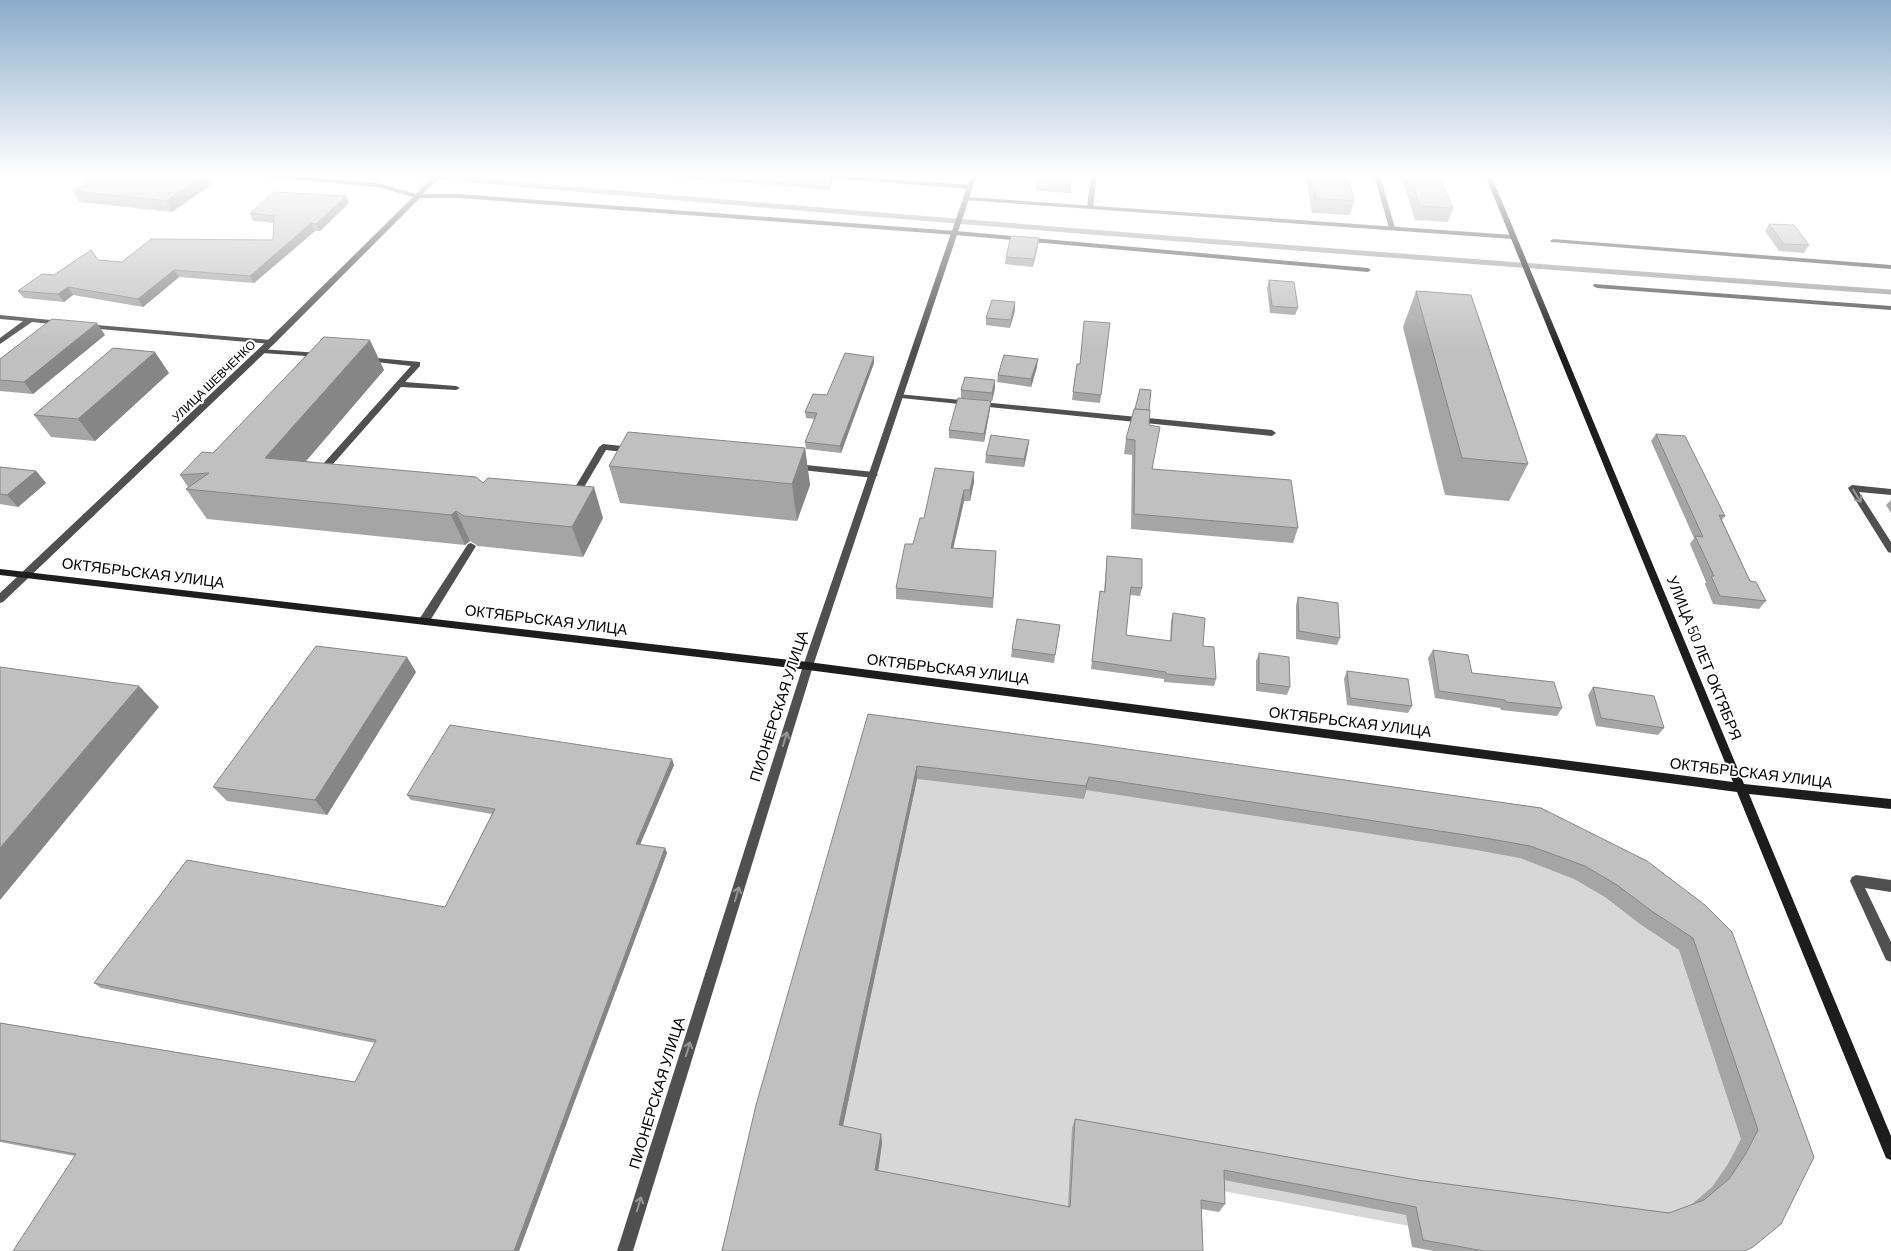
<svg xmlns="http://www.w3.org/2000/svg" width="1891" height="1251" viewBox="0 0 1891 1251" font-family="Barlow,sans-serif">
<style>
.green{fill:#d7d7d7}
.lines{fill:none;stroke-linecap:round;stroke-linejoin:round}
.stream{stroke:#9e9e9e;stroke-width:5}
.service{fill:#505050;fill-rule:evenodd}
.minor{fill:#505050;fill-rule:evenodd}
.tertiary{fill:#505050;fill-rule:evenodd}
.secondary{fill:#1d1d1d;fill-rule:evenodd}
.wall{fill:#a5a5a5;fill-rule:evenodd}
.shaded-wall{fill:#868686}
.building{fill:#c0c0c0;stroke:#868686;fill-rule:evenodd}
.oneway{stroke:#969696}
.labels{text-anchor:middle;stroke-width:4;stroke-linejoin:round;paint-order:stroke}
.far-street-label{font-size:12px;fill:#000;stroke:#fff}
.street-label{font-size:15px;fill:#000;stroke:#fff}
</style>
<rect width="100%" height="100%" fill="#fff"/>
<polygon class="green" points="869,736 1542,823 1691,917 1783,1146 1651,1251 1473,1238 1090,1166 1087,1251 721,1251"/>
<g class="lines">
<path class="stream" d="M416 175C907 219 1399 257 1891 292"/>
<g class="service">
<polygon points="809,175 838,175 971,185 974,187 971,189 812,177"/>
<polygon points="1091,175 1097,175 1093,207 1090,209 1087,207"/>
<polygon points="1374,175 1380,175 1395,228 1394,229 1389,228"/>
<polygon points="0,315 61,321 65,323 61,325 32,322 0,344 0,338 23,321 0,319"/>
<polygon points="85,324 271,340 275,342 271,344 88,328 85,328"/>
<polygon points="259,349 321,353 325,355 321,357 262,353 259,353"/>
<polygon points="365,357 420,362 420,366 405,382 456,386 460,388 456,390 401,387 333,464 337,465 338,467 337,469 323,468 322,466 323,464 411,366 368,361 365,361"/>
<polygon points="898,394 1272,430 1276,433 1272,436 901,398 897,396"/>
<polygon points="603,444 632,447 636,450 632,453 606,450 580,494 567,493 566,491 567,489 574,489 599,447"/>
<polygon points="796,464 874,472 878,475 874,478 793,469 792,467"/>
<polygon points="1852,485 1891,489 1891,495 1859,492 1891,542 1891,553 1888,552 1848,488"/>
<polygon points="471,543 476,546 428,624 420,624 419,621 420,618 468,544"/>
<polygon points="1856,875 1891,880 1891,892 1865,888 1891,942 1891,962 1886,960 1850,881 1852,877"/>
</g>
<polygon class="minor" points="971,175 977,175 813,666 812,669 804,669 803,666"/>
<g class="tertiary">
<polygon points="256,175 283,175 378,183 416,194 435,175 442,175 423,194 459,194 956,231 1368,268 1371,270 1368,272 956,235 459,198 420,198 274,344 3,602 0,603 0,593 268,340 413,197 378,187 259,177"/>
<polygon points="967,197 1513,235 1516,237 1513,239 965,200 965,198"/>
<polygon points="1553,239 1891,265 1891,269 1551,242 1550,241"/>
<polygon points="1594,284 1891,306 1891,310 1597,288 1593,286"/>
<polygon points="808,662 812,663 813,666 633,1251 617,1251 803,666 804,663"/>
</g>
<polygon class="secondary" points="1485,175 1491,175 1744,784 1891,799 1891,809 1749,794 1891,1136 1891,1160 1886,1158 1737,792 808,670 0,575 0,569 808,662 1733,782"/>
</g>
<g class="wall">
<polygon points="98,175 205,175 211,185 172,212 79,202 73,191"/>
<polygon points="639,175 811,175 832,177 833,180 829,190"/>
<polygon points="1037,175 1072,175 1071,193 1036,191"/>
<polygon points="1305,175 1348,175 1354,201 1350,215 1312,213"/>
<polygon points="1401,175 1439,175 1453,208 1448,222 1415,220"/>
<polygon points="349,203 320,231 315,231 254,283 179,277 143,307 73,295 64,302 24,298 18,291 54,275 98,260 122,262 273,240 274,223 253,221 250,213"/>
<polygon points="1769,224 1809,245 1804,253 1779,251 1765,231"/>
<polygon points="1039,238 1038,245 1033,267 1005,264 1006,257"/>
<polygon points="1269,280 1298,308 1295,315 1270,313 1267,288"/>
<polygon points="1416,291 1528,464 1509,501 1445,495 1403,327"/>
<polygon points="1015,310 1010,328 986,325 986,318"/>
<polygon points="105,335 33,394 0,391 0,359"/>
<polygon points="874,363 841,453 806,449 805,442 815,419 806,418 805,412 827,395"/>
<polygon points="1037,367 1031,387 997,382 998,375"/>
<polygon points="384,370 306,461 483,483 603,518 583,557 478,546 470,541 465,545 207,519 186,489 188,487 180,475 213,453"/>
<polygon points="169,373 95,441 51,437 34,415"/>
<polygon points="995,388 992,401 961,398 990,409 984,442 949,438 949,430 961,398 961,390"/>
<polygon points="1073,392 1101,395 1100,403 1072,400"/>
<polygon points="1135,409 1149,410 1149,425 1152,469 1298,528 1293,543 1131,529 1132,455 1124,454 1126,439"/>
<polygon points="1656,434 1725,516 1722,520 1750,581 1766,601 1759,609 1713,604 1705,584 1706,582 1690,544 1694,538 1651,441"/>
<polygon points="1029,440 1028,448 1024,467 985,463 986,455"/>
<polygon points="805,448 810,485 797,521 620,503 609,466"/>
<polygon points="0,467 36,471 46,483 18,507 0,504"/>
<polygon points="974,482 970,501 964,501 953,548 996,551 993,608 896,599 896,588 924,518"/>
<polygon points="1891,500 1891,513 1886,505"/>
<polygon points="1107,556 1142,588 1140,596 1130,595 1126,635 1170,641 1171,621 1173,613 1203,646 1216,679 1214,686 1164,682 1164,679 1091,669 1099,599 1100,591 1104,592"/>
<polygon points="1298,597 1340,638 1337,645 1296,639 1296,605"/>
<polygon points="1060,625 1054,663 1011,657 1012,649"/>
<polygon points="1433,650 1472,673 1562,708 1557,716 1501,710 1500,708 1435,698 1428,658"/>
<polygon points="1259,653 1290,687 1287,695 1256,691 1256,661"/>
<polygon points="1347,671 1412,706 1408,713 1347,705 1344,679"/>
<polygon points="416,672 327,815 227,801 213,787"/>
<polygon points="1593,687 1664,728 1658,735 1596,726 1588,695"/>
<path d="M868 714 1541 808 1705 905 1814 1157 1745 1251H1434L1412 1247 1406 1215 1224 1180 1225 1204 1219 1212 1201 1209 722 1251ZM917 779 1084 799 1086 790 1476 850 1520 858 1574 879 1605 897 1640 924 1679 950 1741 1139 1728 1164 1712 1187 1691 1205 1669 1213 1417 1180 1075 1119 1072 1128 1068 1207 878 1171 882 1143 881 1134 843 1126Z"/>
<polygon points="674,765 640,845 665,848 667,853 519,1251 75,1156 0,1142 0,1023 355,1082 375,1043 101,988 94,983 445,907 492,814 411,800 407,795"/>
</g>
<g class="shaded-wall">
<polygon points="204,175 205,175 211,185 172,212 166,201"/>
<polygon points="832,177 833,180 829,190 829,187"/>
<polygon points="346,196 349,203 320,231 316,224"/>
<polygon points="311,223 315,231 254,283 250,276"/>
<polygon points="1039,238 1038,245 1033,267 1034,259"/>
<polygon points="174,270 179,277 143,307 138,299"/>
<polygon points="68,287 73,295 64,302 58,294"/>
<polygon points="1015,302 1015,310 1010,328 1011,320"/>
<polygon points="97,323 105,335 33,394 24,382"/>
<polygon points="370,340 384,370 283,488 265,458"/>
<polygon points="155,352 169,373 95,441 78,419"/>
<polygon points="874,357 874,363 841,453 840,446"/>
<polygon points="1038,359 1037,367 1031,387 1031,379"/>
<polygon points="995,380 995,388 992,401 992,393"/>
<polygon points="991,401 990,409 984,442 984,434"/>
<polygon points="1029,440 1028,448 1024,467 1024,459"/>
<polygon points="805,448 810,485 797,521 792,484"/>
<polygon points="36,471 46,483 18,507 7,495"/>
<polygon points="974,472 974,482 970,501 970,490"/>
<polygon points="594,487 603,518 583,557 572,527"/>
<polygon points="964,490 964,501 951,558 951,548"/>
<polygon points="456,511 470,541 465,545 451,515"/>
<polygon points="407,657 416,672 327,815 315,800"/>
<polygon points="139,686 159,707 0,900 0,848"/>
<polygon points="672,759 674,765 638,849 636,844"/>
<polygon points="917,766 917,779 841,1135 839,1125"/>
<polygon points="1089,777 1086,790 1084,799 1086,786"/>
<polygon points="665,848 667,853 519,1251 514,1251"/>
<polygon points="881,1134 882,1143 877,1179 875,1170"/>
</g>
<g class="building">
<polygon points="98,175 204,175 166,201 73,191"/>
<polygon points="684,175 811,175 832,177 829,187"/>
<polygon points="1037,175 1072,175 1072,179 1037,177"/>
<polygon points="1311,175 1348,175 1354,201 1316,198"/>
<polygon points="1410,175 1439,175 1453,208 1420,206"/>
<polygon points="274,192 346,196 316,224 311,223 250,276 174,270 138,299 68,287 58,294 18,291 42,274 54,275 91,250 98,260 122,262 151,239 273,240 274,216 250,213"/>
<polygon points="1769,224 1794,225 1809,245 1784,244"/>
<polygon points="1011,236 1039,238 1034,259 1006,257"/>
<polygon points="1269,280 1294,282 1298,308 1272,306"/>
<polygon points="1416,291 1471,295 1528,464 1462,458"/>
<polygon points="992,300 1015,302 1011,320 986,318"/>
<polygon points="52,319 97,323 24,382 0,380 0,359"/>
<polygon points="1084,321 1110,323 1101,395 1073,392 1077,364 1080,364"/>
<polygon points="324,337 370,340 265,458 476,477 483,483 488,478 594,487 572,527 464,516 456,511 451,515 186,489 209,473 180,475 202,452 213,453"/>
<polygon points="113,348 155,352 78,419 34,415"/>
<polygon points="845,353 874,357 840,446 805,442 817,413 805,412 813,394 827,395"/>
<polygon points="1004,355 1038,359 1031,379 998,375"/>
<polygon points="965,377 995,380 992,393 961,390"/>
<polygon points="1140,389 1151,390 1149,410 1135,409"/>
<polygon points="958,398 991,401 984,434 949,430"/>
<polygon points="1134,409 1150,410 1149,425 1160,427 1152,469 1291,480 1298,528 1134,514 1135,440 1126,439"/>
<polygon points="628,432 805,448 792,484 609,466"/>
<polygon points="1656,434 1685,436 1725,516 1719,515 1750,581 1756,582 1766,601 1720,596 1711,576 1714,576 1695,536 1703,537"/>
<polygon points="991,435 1029,440 1024,459 986,455"/>
<polygon points="0,467 36,471 7,495 0,494"/>
<polygon points="935,468 974,472 970,490 964,490 951,548 996,551 993,598 896,588 905,544 913,544 920,518 924,518"/>
<polygon points="1107,556 1142,559 1142,588 1131,587 1126,635 1171,641 1173,613 1205,618 1203,646 1214,647 1216,679 1166,674 1166,672 1092,661 1100,591 1105,592"/>
<polygon points="1298,597 1338,603 1340,638 1299,631"/>
<polygon points="1017,619 1060,625 1055,655 1012,649"/>
<polygon points="316,646 407,657 315,800 213,787"/>
<polygon points="1433,650 1468,655 1472,673 1554,682 1562,708 1506,702 1505,700 1439,691"/>
<polygon points="1259,653 1289,657 1290,687 1259,683"/>
<polygon points="0,667 139,686 0,848"/>
<polygon points="1347,671 1408,679 1412,706 1350,698"/>
<polygon points="1593,687 1654,696 1664,728 1601,718"/>
<path d="M868 714 1092 744 1541 808 1647 861 1705 905 1732 932 1814 1157 1781 1224 1753 1247 1745 1251H1484L1423 1240 1416 1207 1224 1170 1225 1204 1201 1200 1203 1251H722L756 1105ZM917 766 1086 786 1089 777 1485 838 1530 846 1585 866 1617 885 1653 912 1693 938 1758 1130 1745 1155 1729 1179 1704 1200 1669 1213 1417 1180 1075 1119 1070 1207 875 1170 881 1134 839 1125Z"/>
<polygon points="450,725 672,759 636,844 665,848 514,1251 13,1251 76,1154 0,1140 0,1023 355,1082 376,1040 94,983 187,860 445,907 495,809 407,795"/>
</g>
<defs><path id="oneway-shaft" d="M-6 0H5M1.5-3L5.5 0L1.5 3" fill="none" stroke-width="1.6" stroke-linecap="round" stroke-linejoin="round" transform="scale(1.25)"/></defs>
<g class="oneway">
<use href="#oneway-shaft" transform="translate(1857 496) rotate(58)"/>
<use href="#oneway-shaft" transform="translate(785 739) rotate(-73)"/>
<use href="#oneway-shaft" transform="translate(737 894) rotate(-73)"/>
<use href="#oneway-shaft" transform="translate(688 1049) rotate(-73)"/>
<use href="#oneway-shaft" transform="translate(639 1204) rotate(-73)"/>
</g>
<linearGradient id="sky" x2="0" y2="1"><stop stop-color="#8aabca"/><stop offset="0.5" stop-color="#fff"/><stop offset="1" stop-color="#fff" stop-opacity="0"/></linearGradient>
<rect width="1891" height="350" fill="url(#sky)"/>
<g class="labels">
<g class="far-street-label">
<text transform="translate(214 381) rotate(-44)" y="4">УЛИЦА ШЕВЧЕНКО</text>
</g>
<g class="street-label">
<text transform="translate(143 573) rotate(7)" y="5">ОКТЯБРЬСКАЯ УЛИЦА</text>
<text transform="translate(546 620) rotate(7)" y="5">ОКТЯБРЬСКАЯ УЛИЦА</text>
<text transform="translate(1704 658) rotate(68)" y="5">УЛИЦА 50 ЛЕТ ОКТЯБРЯ</text>
<text transform="translate(948 669) rotate(7)" y="5">ОКТЯБРЬСКАЯ УЛИЦА</text>
<text transform="translate(779 706) rotate(-72)" y="5">ПИОНЕРСКАЯ УЛИЦА</text>
<text transform="translate(1350 722) rotate(7)" y="5">ОКТЯБРЬСКАЯ УЛИЦА</text>
<text transform="translate(1751 773) rotate(7)" y="5">ОКТЯБРЬСКАЯ УЛИЦА</text>
<text transform="translate(657 1093) rotate(-73)" y="5">ПИОНЕРСКАЯ УЛИЦА</text>
</g>
</g>
</svg>
